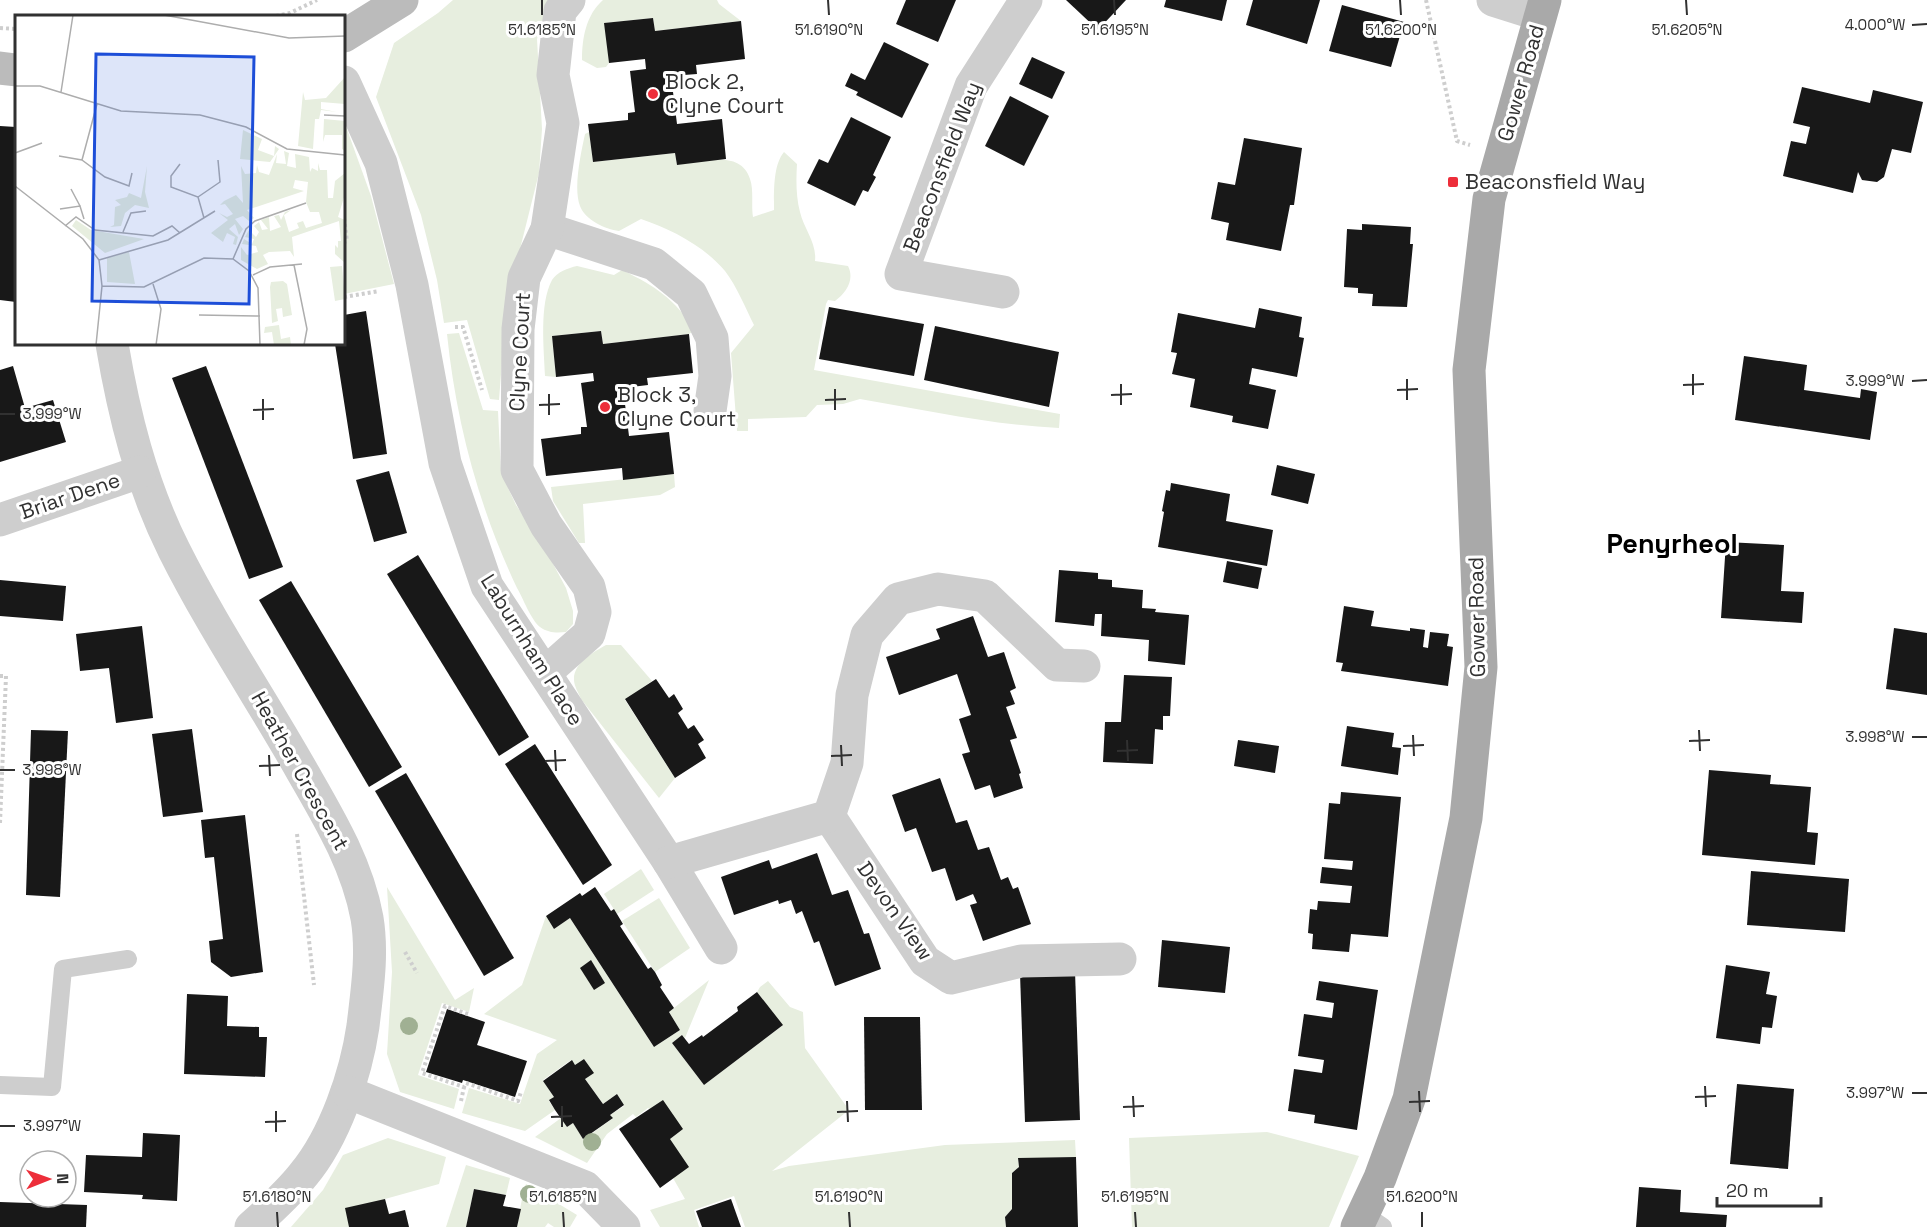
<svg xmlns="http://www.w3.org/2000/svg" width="1927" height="1227" viewBox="0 0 1927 1227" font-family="'Space Grotesk',sans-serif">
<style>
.green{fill:#e7eedf}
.building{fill:#181818}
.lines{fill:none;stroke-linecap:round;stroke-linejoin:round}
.path{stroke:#cecece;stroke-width:4;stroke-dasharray:3 3;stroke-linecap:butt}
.lane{stroke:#cecece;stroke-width:18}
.street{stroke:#cecece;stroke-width:33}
.secondary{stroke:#bbb;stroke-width:33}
.primary{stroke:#a9a9a9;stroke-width:33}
.tree{fill:#a0b093}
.ticks{fill:none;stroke:#313131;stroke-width:2}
.poi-dot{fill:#ed2e3a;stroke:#fff;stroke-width:2}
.labels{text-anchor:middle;stroke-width:6;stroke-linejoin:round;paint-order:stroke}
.poi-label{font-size:21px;fill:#313131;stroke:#fff;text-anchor:start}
.street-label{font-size:21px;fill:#313131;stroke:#fff}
.district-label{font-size:27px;font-weight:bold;fill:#000;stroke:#fff}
.inset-road{fill:none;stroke:#adadad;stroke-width:1.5}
.view{fill:#1d4ed8;fill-opacity:0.15;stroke:#1d4ed8;stroke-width:3}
.inset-edge{fill:none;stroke:#313131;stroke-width:3}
.ticks-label{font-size:15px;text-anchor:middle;fill:#313131;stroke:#fff;stroke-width:6;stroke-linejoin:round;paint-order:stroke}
</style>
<rect width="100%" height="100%" fill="#fff"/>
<g class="green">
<polygon points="453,0 553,0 537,39 542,129 539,173 514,273 506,310 499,400 490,399 467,320 444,323 437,280 421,215 376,97 394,43 438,13"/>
<path d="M603 0H717L719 4 741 21 655 31 653 18 605 23 609 63 606 67 597 68 582 60C582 38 586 15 603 0Z"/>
<polygon points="344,121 371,196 394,284 344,294"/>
<path d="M589 132 593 162 675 153 677 165C700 162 741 149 750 179 754 190 751 205 753 217L774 210C774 192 773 165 784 152L797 164C796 180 796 197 800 212 804 229 817 243 815 261L848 266C855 280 846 293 835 301L828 300 826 304 814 370 1060 414 1059 428C992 425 926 410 860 399L843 404 817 405 806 417 748 419V431H737L731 353 754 325C746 309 736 285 725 271 704 246 671 229 641 219L619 231C605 229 585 220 580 206 573 188 581 153 585 134Z"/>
<path d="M577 266 614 275 622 270C657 287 673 298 695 330L689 334 603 344 601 331 552 336 556 377 545 376C544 349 539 304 552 280 557 272 568 268 577 266Z"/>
<path d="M459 333 483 410 498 411 501 473 516 505 543 545 566 588 573 611V624L566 632C557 633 548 633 540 627 531 620 523 598 517 588 479 508 456 422 447 334Z"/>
<polygon points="674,474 675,487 660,495 583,504 585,543 579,543 553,501 551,487"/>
<path d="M606 645H621L652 681 625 700 675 778 659 798 581 699C579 694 574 686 574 680 573 663 594 652 606 645Z"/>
<polygon points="641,869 654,890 617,914 604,894"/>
<polygon points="387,887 455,1000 474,988 469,1012 442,1003 418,1075 459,1089 454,1109 400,1092 387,1054 392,972"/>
<polygon points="659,898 690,948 655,972 622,921"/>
<polygon points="546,916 554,929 570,918 654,1047 680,1030 669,1012 709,980 685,1038 682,1035 672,1043 704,1085 782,1026 757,992 760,987 768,981 790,1007 803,1012 805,1048 849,1110 772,1171 789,1166 945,1145 1075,1140 1076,1157 1018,1159 1019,1167 1012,1173 1012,1209 1005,1217 1006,1227 745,1227 734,1196 694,1210 699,1227 660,1227 650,1210 685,1199 673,1178 670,1139 682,1129 648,1108 636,1117 633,1114 607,1134 587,1163 535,1137 561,1118 567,1127 573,1123 584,1139 612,1119 610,1115 624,1106 617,1094 603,1104 585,1079 593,1073 584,1059 575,1065 571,1060 543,1080 554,1097 549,1101 555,1110 525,1131 462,1113 469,1088 520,1104 537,1054 557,1040 484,1014 522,985"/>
<polygon points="1267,1132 1359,1156 1329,1227 1132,1227 1129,1138"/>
<polygon points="388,1138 446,1157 439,1184 385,1199 389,1214 405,1210 409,1227 291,1227 323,1190 343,1155"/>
<polygon points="466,1165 510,1178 506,1195 474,1189 466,1227 446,1227"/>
<path d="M526 1184 577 1215 570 1227H554L548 1223 545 1227H517C520 1212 521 1199 526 1184Z"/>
</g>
<g class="building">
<polygon points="906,0 956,0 938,42 896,24"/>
<polygon points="1066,0 1126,0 1098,30"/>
<polygon points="1166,0 1227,0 1222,21 1164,7"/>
<polygon points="1253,0 1320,0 1307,44 1246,25"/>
<polygon points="1342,5 1404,22 1391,67 1329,51"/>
<polygon points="653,18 655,31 741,21 745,59 696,65 697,74 671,76 677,124 722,119 726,159 677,165 675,153 593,162 588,124 628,120 628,113 635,112 630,71 646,69 645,59 609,63 604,23"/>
<polygon points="884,42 929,64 902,118 856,95 858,92 845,86 851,73 865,80"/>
<polygon points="1032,57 1065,72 1052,99 1019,84"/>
<polygon points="1802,87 1870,103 1873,90 1923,102 1911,153 1892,149 1884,177 1877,182 1862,180 1858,172 1853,193 1783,176 1791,141 1806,144 1810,127 1793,123"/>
<polygon points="1010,96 1049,116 1024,166 985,146"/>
<polygon points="851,117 891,137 873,175 876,177 868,192 863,190 855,206 807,183 819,159 828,163"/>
<polygon points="0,126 16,127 16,302 0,300"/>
<polygon points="1244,138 1302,148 1294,205 1290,205 1281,251 1226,240 1229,223 1211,219 1218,182 1235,185"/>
<polygon points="1362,224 1411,227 1410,244 1413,244 1407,307 1372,306 1373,294 1358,293 1358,288 1344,287 1347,229 1362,230"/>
<polygon points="829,307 924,324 914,376 819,359"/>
<polygon points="1259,308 1302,317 1299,337 1304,338 1297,377 1252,368 1249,384 1276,390 1268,429 1232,422 1233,416 1190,407 1195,379 1172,374 1177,353 1171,352 1178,313 1255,328"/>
<polygon points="366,311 387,454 353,459 335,344 344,344 344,315"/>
<polygon points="935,326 1059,352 1049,407 924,380"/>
<polygon points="601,331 603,344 689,334 693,373 647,378 648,385 623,388 629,436 669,432 674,474 623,480 622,468 546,476 541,439 581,434 581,427 587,427 581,383 594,381 593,373 556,377 552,336"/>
<polygon points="1744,356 1807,365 1804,390 1860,398 1861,389 1877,392 1870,440 1735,420"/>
<polygon points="13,366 25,408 53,400 66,442 0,462 0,370"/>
<polygon points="206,366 283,567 249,579 172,378"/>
<polygon points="1277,465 1315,474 1308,504 1271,495"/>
<polygon points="389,471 407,533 374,542 356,480"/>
<polygon points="1171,483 1230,494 1226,521 1273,530 1267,566 1158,547 1164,512 1162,511 1166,490 1170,491"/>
<polygon points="1726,542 1784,545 1781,591 1804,592 1802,623 1721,618"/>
<polygon points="418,555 529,737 499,756 387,574"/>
<polygon points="1227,561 1262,568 1258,589 1223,582"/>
<polygon points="1059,570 1098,573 1098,579 1112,580 1112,587 1143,590 1142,608 1156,609 1155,612 1189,615 1185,665 1148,661 1149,640 1101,636 1102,614 1095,614 1094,626 1055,622"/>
<polygon points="0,580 66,586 63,621 0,616"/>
<polygon points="291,581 402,767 369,787 259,600"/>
<polygon points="1344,606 1374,611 1371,626 1410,631 1410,628 1425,630 1423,647 1428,648 1430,632 1449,634 1447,646 1453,647 1448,686 1341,671 1343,663 1336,662"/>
<polygon points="973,616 988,657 1004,652 1016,688 1010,691 1015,704 1006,707 1017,738 1010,740 1021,773 1019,774 1023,788 994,798 990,785 975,790 962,754 970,752 959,719 971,715 957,674 899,695 886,657 940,639 936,629"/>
<polygon points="142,626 153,718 116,723 109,668 80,671 76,634"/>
<polygon points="1894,628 1927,633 1927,695 1886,689"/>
<polygon points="1124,675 1172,677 1170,716 1163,716 1163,730 1155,729 1153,764 1103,762 1105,722 1121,722"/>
<polygon points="656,679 669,698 674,694 683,709 678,713 688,729 694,725 704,740 698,744 706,758 675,778 625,699"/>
<polygon points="1347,726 1394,733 1392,747 1401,748 1398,775 1341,766"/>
<polygon points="192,729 203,812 163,817 152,734"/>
<polygon points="31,730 68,731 60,897 26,895"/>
<polygon points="1238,740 1279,746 1275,773 1234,766"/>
<polygon points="535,744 612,865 583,885 505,764"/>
<polygon points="1709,770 1771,775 1770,784 1811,787 1807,832 1818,833 1815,865 1702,855"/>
<polygon points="406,773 514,958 484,976 375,791"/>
<polygon points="940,778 956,823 967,820 978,850 989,847 1001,880 1008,877 1013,889 1018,887 1031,924 983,941 970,905 977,903 973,894 956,901 945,868 932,872 916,828 905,832 892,795"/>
<polygon points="1341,792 1401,797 1388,937 1351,934 1349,952 1312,949 1313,934 1308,933 1310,909 1317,910 1318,901 1350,903 1352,886 1320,883 1322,867 1352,870 1353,861 1324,859 1329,803 1340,804"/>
<polygon points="245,815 263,972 231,977 211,962 209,941 223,939 214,857 205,858 201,820"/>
<polygon points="817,853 832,895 848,890 864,934 869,933 881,969 835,986 819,941 814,943 802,911 796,914 791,900 779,904 778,900 734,915 721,877 769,860 772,869"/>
<polygon points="1751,871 1849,879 1845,932 1747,925"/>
<polygon points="595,887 611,911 614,909 623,924 620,926 648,969 651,967 655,972 662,985 660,987 674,1008 669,1012 680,1030 654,1047 570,918 554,929 546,916 580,893 582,896"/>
<polygon points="1162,940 1230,947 1225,993 1158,987"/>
<polygon points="591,960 605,983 594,990 580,968"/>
<polygon points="1726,965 1770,972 1766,994 1777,996 1772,1028 1762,1027 1760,1044 1716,1038"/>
<polygon points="1075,971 1080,1120 1025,1122 1020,973"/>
<polygon points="1319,981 1378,990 1357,1130 1314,1123 1315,1115 1288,1111 1294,1069 1322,1073 1324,1060 1298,1056 1304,1014 1332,1018 1334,1003 1316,1000"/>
<polygon points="757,992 783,1025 704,1085 672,1043 682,1035 689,1044 702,1035 703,1037 738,1011 737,1007"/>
<polygon points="187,994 228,996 227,1026 259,1027 259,1037 267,1037 265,1077 184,1074"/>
<polygon points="447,1009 485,1022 477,1045 527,1061 515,1097 463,1080 462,1083 426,1072"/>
<polygon points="864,1017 920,1017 922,1110 865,1110"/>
<polygon points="584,1059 594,1073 585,1079 603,1104 617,1094 624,1105 610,1115 613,1118 583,1139 573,1123 567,1127 555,1110 549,1100 554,1097 543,1081 572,1060 575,1065"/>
<polygon points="1737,1084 1794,1089 1788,1169 1730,1164"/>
<polygon points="663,1100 683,1129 670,1139 689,1167 660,1188 619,1129"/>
<polygon points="143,1133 180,1135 177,1201 142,1199 143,1195 84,1192 86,1155 142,1157"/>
<polygon points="1076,1157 1078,1227 1006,1227 1005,1217 1012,1209 1012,1173 1019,1167 1018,1158"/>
<polygon points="1639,1187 1681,1190 1680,1212 1727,1215 1726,1227 1636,1227"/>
<polygon points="474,1189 506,1195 503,1206 521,1209 517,1227 466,1227"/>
<polygon points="385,1199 389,1214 405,1210 409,1227 349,1227 345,1208"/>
<polygon points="731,1199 741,1227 702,1227 696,1211"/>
<polygon points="0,1202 87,1205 86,1227 0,1227"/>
</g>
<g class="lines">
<g class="path">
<polyline points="1426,0 1457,141 1470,145"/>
<polyline points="276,16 290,13 317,0"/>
<polyline points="0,28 16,29"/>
<polyline points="344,218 347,241 344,242"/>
<polyline points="344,297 379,291"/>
<polyline points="455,327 463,327 482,390"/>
<polyline points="0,676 6,676 0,823"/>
<polyline points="297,834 314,985"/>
<polyline points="405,952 417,973"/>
<polyline points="468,1014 445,1006 422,1073 464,1087 466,1083 518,1101 521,1092"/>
<polyline points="461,1101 464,1087"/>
</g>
<g class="lane">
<polyline points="0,1085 52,1087 63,969 128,959"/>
<polyline points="1364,1214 1383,1227"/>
</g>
<g class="street">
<polyline points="1493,0 1540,15"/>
<polyline points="344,82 381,163 412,285 445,463 487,586 669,862 721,948"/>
<polyline points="547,229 654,264 691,294 712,338 715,376 710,411"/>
<polyline points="1003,292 901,274 971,86 1026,0"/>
<path d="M112 344C124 415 141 484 174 550 212 626 260 697 302 771 329 818 357 864 367 918 373 954 367 991 363 1026 356 1074 335 1137 303 1175 288 1194 269 1211 251 1227"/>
<polyline points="0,520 140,472"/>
<polyline points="545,673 589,634 595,612 589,587 546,525 517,470 518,329 524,278 547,229 563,123 553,75 560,11 569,0"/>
<polyline points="829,816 925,961 951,978 1021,961 1120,959"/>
<polyline points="669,862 829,816 847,763 852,695 867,635 898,599 938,589 985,596 1057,665 1084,666"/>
<polyline points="347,1092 585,1187 624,1227"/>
</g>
<g class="secondary">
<polyline points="344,36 402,0"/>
<polyline points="0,68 16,70"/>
</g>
<polyline class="primary" points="1357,1227 1380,1178 1409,1099 1466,818 1481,667 1469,370 1489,199 1545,0"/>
</g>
<g class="tree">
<circle cx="409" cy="1026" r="9"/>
<circle cx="592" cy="1142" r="9"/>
<circle cx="529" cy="1194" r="9"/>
</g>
<path class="ticks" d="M542 0V15M828 0 829 15M1114 0 1115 15M1400 0 1401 15M1686 0 1687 15M1912 25 1927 24M1693 374V395M1407 379V400M1912 381 1927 380M1121 384V405M1683 385 1704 384M835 389V410M1397 390 1418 389M549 394V415M1111 395 1132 394M263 399V420M825 400 846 399M539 405 560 404M253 410 274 409M0 414H15M1699 730 1700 751M1413 735 1414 756M1912 737H1927M1127 740 1128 761M1689 741 1710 740M841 745 842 766M1403 746 1424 745M555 750 556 771M1117 751 1138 750M269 755 270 776M831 756 852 755M545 761 566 760M259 766 280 765M0 770H15M1705 1086 1706 1107M1419 1091 1420 1112M1912 1093H1927M1133 1096 1134 1117M1695 1097 1716 1096M847 1101 848 1122M1409 1102 1430 1101M562 1106V1127M1123 1107 1144 1106M276 1111V1132M837 1112 858 1111M551 1117 572 1116M265 1122 286 1121M0 1126H15M277 1212 278 1227M563 1212 564 1227M849 1212 850 1227M1135 1212 1136 1227M1422 1212V1227"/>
<g class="poi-dot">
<circle cx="653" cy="94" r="6"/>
<rect x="1447" y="176" width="12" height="12" rx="3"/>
<circle cx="605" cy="407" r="6"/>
</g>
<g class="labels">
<g class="poi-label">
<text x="665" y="89">Block 2,<tspan x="665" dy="24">Clyne Court</tspan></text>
<text x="1465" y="189">Beaconsfield Way</text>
<text x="617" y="402">Block 3,<tspan x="617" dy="24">Clyne Court</tspan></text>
</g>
<g class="street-label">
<text transform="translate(1521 83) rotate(-74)" y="7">Gower Road</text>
<text transform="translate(942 167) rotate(-69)" y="7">Beaconsfield Way</text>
<text transform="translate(520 352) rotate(-87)" y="7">Clyne Court</text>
<text transform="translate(70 496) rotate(-19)" y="7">Briar Dene</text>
<text transform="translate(1477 617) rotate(-91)" y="7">Gower Road</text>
<text transform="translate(532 650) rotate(58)" y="7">Laburnham Place</text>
<text transform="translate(300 771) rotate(61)" y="7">Heather Crescent</text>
<text transform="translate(895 911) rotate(55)" y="7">Devon View</text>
</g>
<g class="district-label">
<text x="1672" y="553">Penyrheol</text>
</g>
</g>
<g transform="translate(15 15)">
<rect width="330" height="330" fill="#fff"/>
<path d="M330 62V89L306 87V94L322 97 306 95 304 104H300L298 134 283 131 288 77 290 85 311 83ZM309 104 330 106V136L327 134V120H310L308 127ZM228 115 247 124 243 135 259 141 260 131 264 134 255 147 225 144ZM269 136 274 138 272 151 281 153 280 139 294 142 295 157 297 153 303 156V148L305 155H312L313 183H318L320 166 330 158V179L323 202 330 205V248L320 239V230L323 233V226H326L324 206 277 222 279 242 275 236 254 237 248 240 253 249 242 254 226 245V232L232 240 243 237 241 231 227 229 229 224 237 229 239 224 230 222 234 215 241 222 244 217 239 211 244 207 247 215 253 214 246 205 254 202 255 216 266 212 259 201 264 200 266 205 270 197 276 195 269 200 274 217 284 213 282 208 288 206 291 213 307 208 304 197H295L291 187 293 167 280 165 278 173 289 176 232 195 239 203 234 206 228 201 220 204 228 214 224 220 220 209 214 214 223 222 221 230 218 229 220 222 212 218 208 227 196 218 213 205 204 198 212 202 218 199 210 189 205 190 209 186 221 180 228 188 226 151 230 159 241 158 242 150 244 157 254 160 262 139 261 148 271 149ZM132 151 130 177 134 193 120 190 110 198 106 211 95 212 99 210 100 192 106 190 100 185 112 182 114 178 126 183ZM61 205 76 215 129 224 90 238 57 211ZM114 237 120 269 92 267V243ZM327 251 330 284 320 286 315 252ZM268 266 272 269 277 300 268 302 267 293 261 294 263 306 257 308 255 272 256 267ZM264 310 266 324 275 322 276 330H259L257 317 249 318 250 312Z" fill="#e7eedf"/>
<path class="inset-road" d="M149 0 274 23 330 21M0 71H25L106 96 185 100 231 112 272 134 330 140M46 77 58 0M82 89 67 145 90 162 114 171 117 158M309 100 330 101M0 138 27 128M44 141 67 145M165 149 156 161V172L183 182 189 203M0 171 68 224 84 245 87 271 81 330M56 174 65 191M183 182 205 167 203 145M45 194 65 191 69 204M50 211 61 202 80 215 138 221 157 211 165 218M108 217 116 198 131 196M218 244 231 214 240 206 291 188M84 245 153 225 200 196M279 250 292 314 289 330M238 260 255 252 287 249M138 269 146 294 141 330M87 271 129 272 189 243 218 244 234 256 243 273 245 330M184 300 245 301"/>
<path class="view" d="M81 39 239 42 234 289 77 286Z"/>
<rect width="330" height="330" class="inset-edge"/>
</g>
<g class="ticks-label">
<text x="1875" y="30">4.000°W</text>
<text x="542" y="35">51.6185°N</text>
<text x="829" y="35">51.6190°N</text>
<text x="1115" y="35">51.6195°N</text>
<text x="1401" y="35">51.6200°N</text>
<text x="1687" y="35">51.6205°N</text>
<text x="1875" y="386">3.999°W</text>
<text x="52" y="419">3.999°W</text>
<text x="1875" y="742">3.998°W</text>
<text x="52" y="775">3.998°W</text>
<text x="1875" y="1098">3.997°W</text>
<text x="52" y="1131">3.997°W</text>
<text x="277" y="1202">51.6180°N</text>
<text x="563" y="1202">51.6185°N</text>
<text x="849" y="1202">51.6190°N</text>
<text x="1135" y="1202">51.6195°N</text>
<text x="1422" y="1202">51.6200°N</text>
</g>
<g transform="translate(48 1179) rotate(89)"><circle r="28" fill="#ffffff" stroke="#adadad" stroke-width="1.5"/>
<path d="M0-4.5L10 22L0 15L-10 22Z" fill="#ed2e3a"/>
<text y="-9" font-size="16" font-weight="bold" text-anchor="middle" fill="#313131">N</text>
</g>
<path d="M1717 1197v9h104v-9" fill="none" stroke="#313131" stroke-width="3"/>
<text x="1726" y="1197" font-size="18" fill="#313131" stroke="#ffffff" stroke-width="4.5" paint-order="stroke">20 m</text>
</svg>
